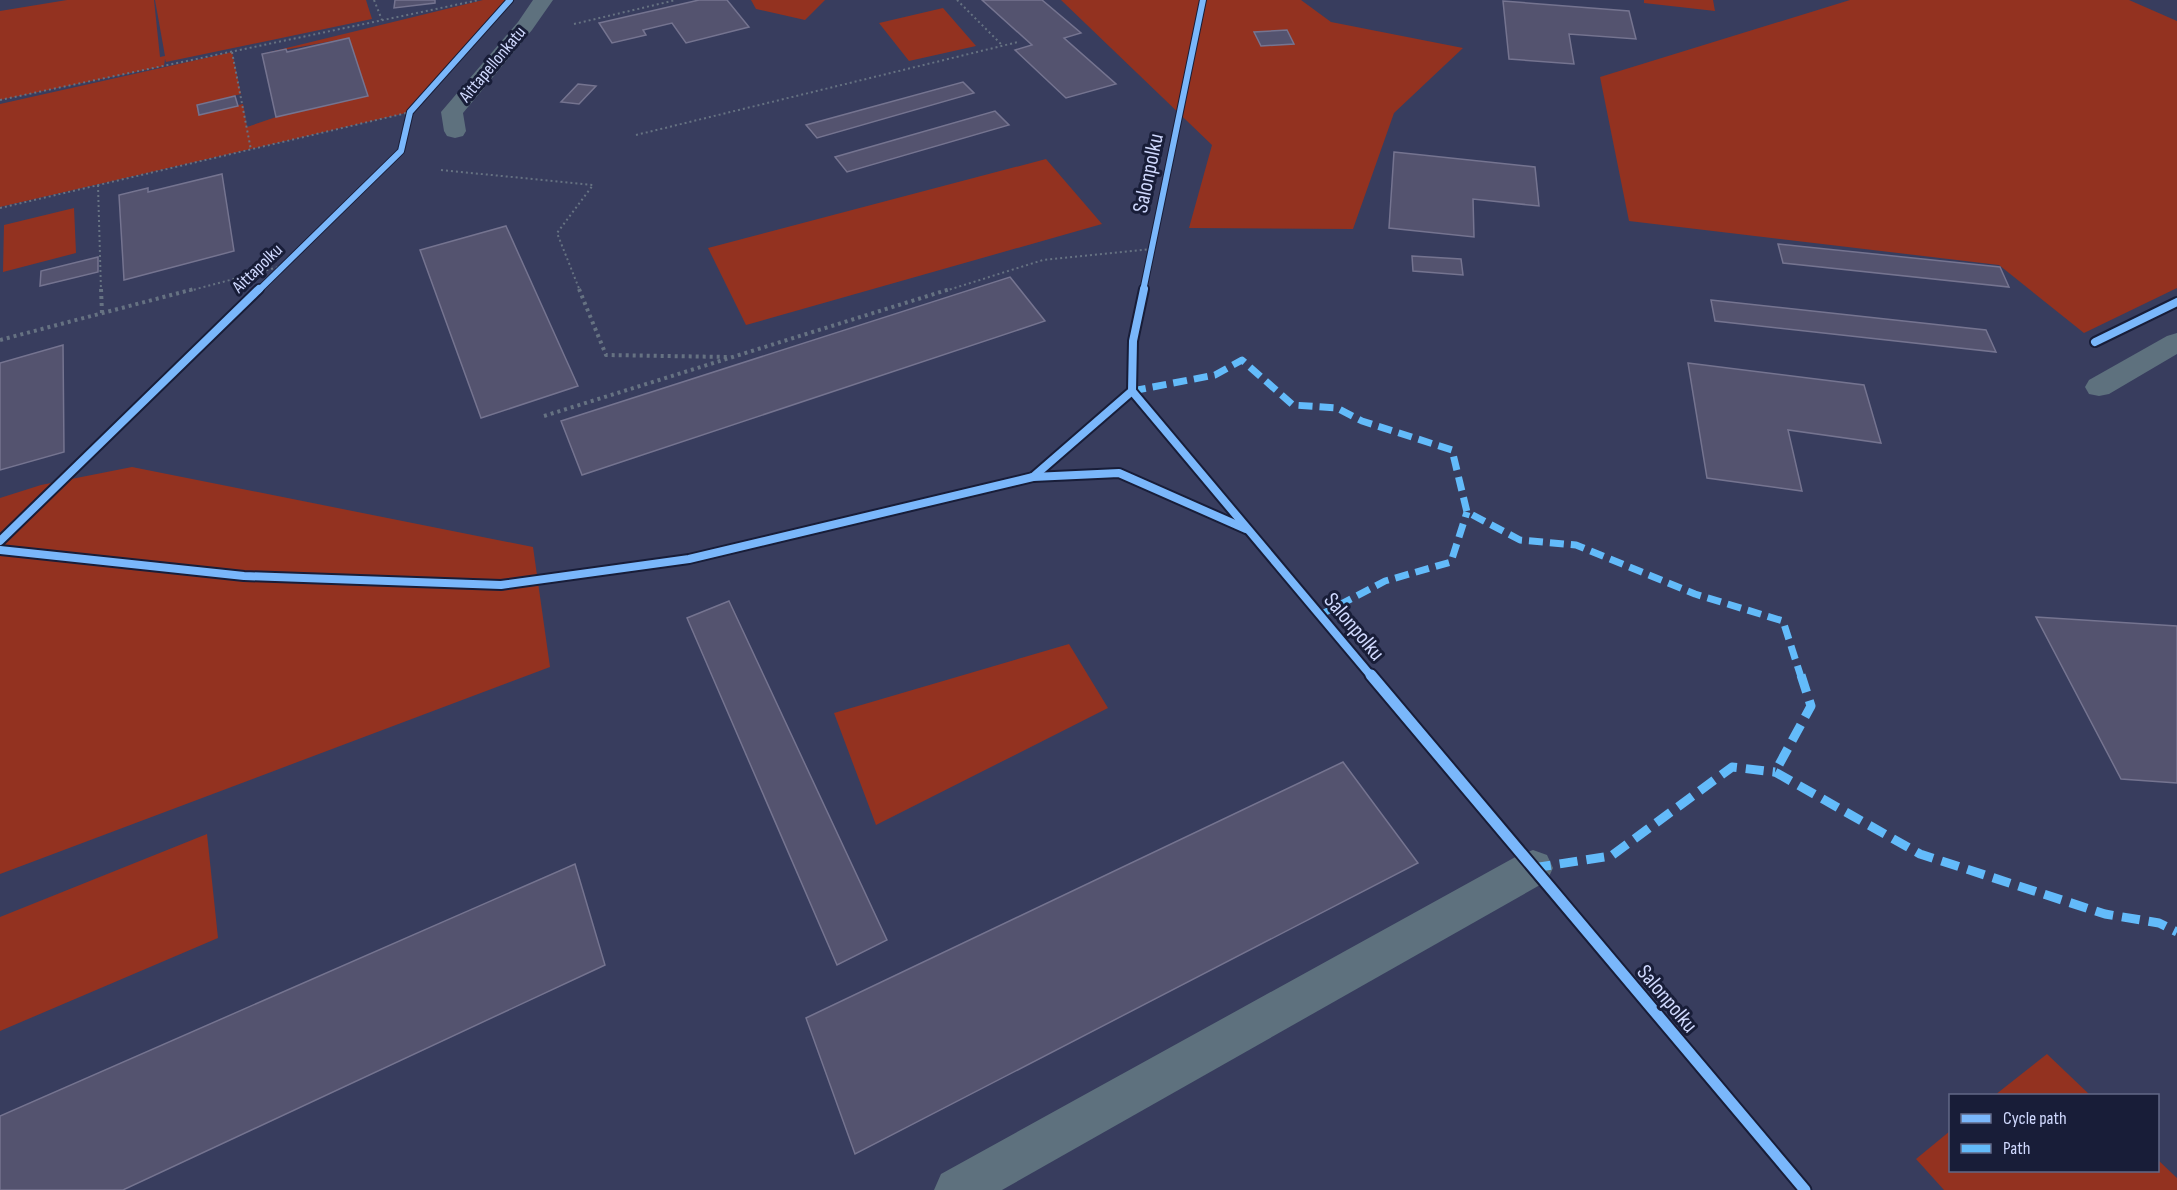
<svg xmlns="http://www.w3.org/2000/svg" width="2177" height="1190" viewBox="0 0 2177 1190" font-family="'Sofia Sans Condensed',sans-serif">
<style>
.green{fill:#933220}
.building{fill:#54536f;stroke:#757490;stroke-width:1.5}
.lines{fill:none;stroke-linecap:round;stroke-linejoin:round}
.path-far1{stroke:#667282;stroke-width:2;stroke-dasharray:2 3;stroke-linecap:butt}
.path{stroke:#667282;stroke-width:4;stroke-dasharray:3 4;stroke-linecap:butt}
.minor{fill:#5e717e;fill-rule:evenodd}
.quiet-far1{stroke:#63bbfa;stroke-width:7;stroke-dasharray:14 7;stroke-linecap:butt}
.quiet{stroke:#63bbfa;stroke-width:9;stroke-dasharray:18 9;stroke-linecap:butt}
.cycleway-far2-casing{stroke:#181d38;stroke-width:8}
.cycleway-far1-casing{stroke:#181d38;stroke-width:12}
.cycleway-casing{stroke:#181d38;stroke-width:15}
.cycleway-far2{stroke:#7ab7fb;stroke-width:6}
.cycleway-far1{stroke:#7ab7fb;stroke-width:8}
.cycleway{stroke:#7ab7fb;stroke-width:11}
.labels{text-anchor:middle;stroke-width:6;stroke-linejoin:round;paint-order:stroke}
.far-street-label{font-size:18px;fill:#d0d9fe;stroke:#181d38}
.street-label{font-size:22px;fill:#d0d9fe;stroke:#181d38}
</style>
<rect width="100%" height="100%" fill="#383d5e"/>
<g class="green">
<polygon points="67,0 154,0 160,57 165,56 155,0 366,0 372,19 166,62 165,59 164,66 0,100 0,11"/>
<polygon points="483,0 510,0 410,112 0,207 0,104 232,52 241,94 197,105 199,114 243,104 247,127 276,117 367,96 349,38 262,54"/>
<polygon points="751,0 825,0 805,20 756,9"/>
<polygon points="1061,0 1301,0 1331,22 1463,48 1394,113 1353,229 1189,228 1212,145"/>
<polygon points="1644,0 1713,0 1715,11 1644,3"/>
<polygon points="1850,0 2129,0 2177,21 2177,288 2084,333 1999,265 1629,221 1600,77"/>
<polygon points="943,8 976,46 909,61 879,23"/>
<polygon points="1046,159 1102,224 746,325 708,248"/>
<polygon points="74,208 76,253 3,272 4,225"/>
<polygon points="132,467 533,547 550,667 0,874 0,498 41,485"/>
<polygon points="1069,644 1108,708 876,825 834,713"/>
<polygon points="207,834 218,938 0,1031 0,917"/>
<polygon points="2047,1054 2090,1095 1995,1095"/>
<polygon points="1950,1131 1950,1170 2158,1170 2158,1160 2177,1178 2177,1190 1944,1190 1916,1159"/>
</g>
<g class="building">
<polygon points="395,0 435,0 435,3 394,8"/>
<polygon points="699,0 727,0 749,27 686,43 672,23 643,30 646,35 612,43 599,23"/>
<polygon points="982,0 1042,0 1081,33 1064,38 1116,84 1066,98 1015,50 1032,45"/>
<polygon points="1503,1 1629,11 1636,39 1569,34 1574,64 1509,59"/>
<polygon points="1287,30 1294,44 1261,46 1254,32"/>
<polygon points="349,38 368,96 276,117 262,54 286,49 287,52"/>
<polygon points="963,82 974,93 817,138 806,125"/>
<polygon points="578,84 596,86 579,104 561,102"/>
<polygon points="235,96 238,106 199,115 197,105"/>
<polygon points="995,111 1009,125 847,172 835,157"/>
<polygon points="1394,152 1535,167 1539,206 1473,199 1474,237 1389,228"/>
<polygon points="222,174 234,251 124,280 119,195 148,188 148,192"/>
<polygon points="506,226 578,386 481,418 420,250"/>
<polygon points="1778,244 2000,267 2009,287 1783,263"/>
<polygon points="1412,256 1461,259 1463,275 1413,271"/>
<polygon points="98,257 98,272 40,286 41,271"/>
<polygon points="1010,277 1045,321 582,475 561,421"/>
<polygon points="1711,300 1986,330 1996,352 1715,321"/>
<polygon points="63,345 64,452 0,470 0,363"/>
<polygon points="1688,363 1864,385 1881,443 1788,430 1802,491 1707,478"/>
<polygon points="729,601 887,940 837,965 687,618"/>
<polygon points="2036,617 2177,626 2177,783 2121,779"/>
<polygon points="1343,762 1418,863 855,1154 806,1018"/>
<polygon points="575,864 605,965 123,1190 0,1190 0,1116"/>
</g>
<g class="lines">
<g class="path-far1">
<polyline points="374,0 382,20"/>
<polyline points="957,0 1002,45"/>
<polyline points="574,24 676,0"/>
<polyline points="232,52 251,150"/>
<polyline points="0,100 479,0"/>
<polyline points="636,135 1018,42"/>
<polyline points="441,170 593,185 557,233 580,291"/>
<polyline points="98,185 101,291"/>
<polyline points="0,208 415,111"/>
<polyline points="189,291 282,266"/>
<polyline points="945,291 1043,260 1151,249"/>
</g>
<g class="path">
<polyline points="101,289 102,313"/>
<polyline points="579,289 606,355 728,357"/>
<polyline points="0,340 194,289"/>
<polyline points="544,416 950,289"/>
</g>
<g class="minor">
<polygon points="533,0 553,0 532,30 463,113 466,131 463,136 455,138 447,136 444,131 441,112 518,22"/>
<polygon points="2177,333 2177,354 2109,394 2099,396 2089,394 2085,387 2089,380 2167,336"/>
<polygon points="1533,850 1547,855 1553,868 1547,881 1002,1190 934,1190 941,1174 1519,855"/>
</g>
<g class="quiet-far1">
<polyline points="1132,391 1215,375 1242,360 1293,405 1337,408 1362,421 1452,450 1467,512 1520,540 1576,545 1695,594 1783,621 1801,677"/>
<polyline points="1320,615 1385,581 1451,562 1467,512"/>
</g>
<g class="quiet">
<polyline points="1801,675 1811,706 1775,772 1920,854 2105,914 2159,923 2177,932"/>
<polyline points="1533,868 1611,856 1732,767 1775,772"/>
</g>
<defs>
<g id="cycleway-far2">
<polyline points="258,291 401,151 410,112 510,0"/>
<polyline points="1143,291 1203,0"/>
</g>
<g id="cycleway-far1">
<polyline points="1144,289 1133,341 1132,391 1372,677"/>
<polyline points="2095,342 2177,302"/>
<polyline points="1033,477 1119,473 1246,529"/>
<polyline points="0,541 259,289"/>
<polyline points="0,550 244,576 501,585 689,559 1033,477 1132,391"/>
</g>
<polyline id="cycleway" points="1371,675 1805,1190"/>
</defs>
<use href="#cycleway-far2" class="cycleway-far2-casing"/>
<use href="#cycleway-far1" class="cycleway-far1-casing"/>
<use href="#cycleway" class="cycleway-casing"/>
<use href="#cycleway-far2" class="cycleway-far2"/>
<use href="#cycleway-far1" class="cycleway-far1"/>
<use href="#cycleway" class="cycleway"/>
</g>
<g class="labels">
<g class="far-street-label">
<text transform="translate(492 64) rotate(-50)" y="6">Aittapellonkatu</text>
<text transform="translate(257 268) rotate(-44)" y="6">Aittapolku</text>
</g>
<g class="street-label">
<text transform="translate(1147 173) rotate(-78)" y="8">Salonpolku</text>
<text transform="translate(1355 626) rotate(50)" y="8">Salonpolku</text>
<text transform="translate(1668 998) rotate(50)" y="8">Salonpolku</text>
</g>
</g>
<rect x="1949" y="1094" width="210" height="78" fill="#181d38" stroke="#626887" stroke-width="1.5"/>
<rect x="1961" y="1114" width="30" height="9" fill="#7ab7fb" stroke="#626887" stroke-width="1.5"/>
<text x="2003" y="1124" font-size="18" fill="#d0d9fe">Cycle path</text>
<rect x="1961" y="1144" width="30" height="9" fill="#63bbfa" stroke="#626887" stroke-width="1.5"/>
<text x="2003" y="1154" font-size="18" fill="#d0d9fe">Path</text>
</svg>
